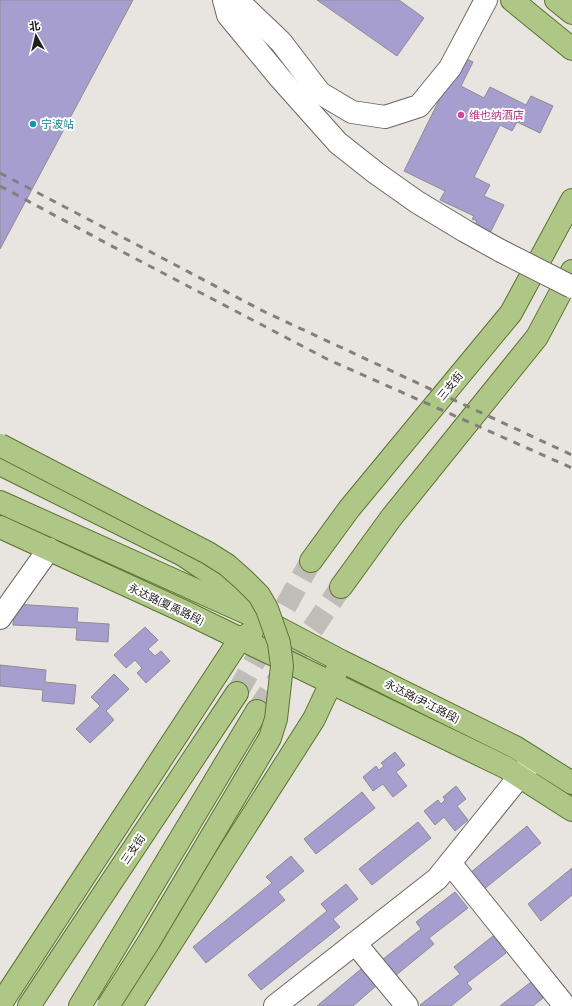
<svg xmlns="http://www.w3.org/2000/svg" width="572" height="1006" viewBox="0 0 572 1006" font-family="'Sofia Sans Condensed','Noto Sans SC',sans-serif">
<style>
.building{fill:#a79ed0;stroke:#8d8c92}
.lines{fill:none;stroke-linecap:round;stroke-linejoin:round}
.major-tunnel{stroke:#c0bdb8;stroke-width:22;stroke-dasharray:22 11;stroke-linecap:butt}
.minor-casing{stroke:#6b6863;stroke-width:24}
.major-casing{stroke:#5b742e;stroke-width:24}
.minor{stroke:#fff;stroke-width:22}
.major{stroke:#afc786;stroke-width:22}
.rail{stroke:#827f7c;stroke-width:3;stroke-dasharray:7 7;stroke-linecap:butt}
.minor-bridge-casing{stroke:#6b6863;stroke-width:24;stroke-linecap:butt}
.major-bridge-casing{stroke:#5b742e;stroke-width:24;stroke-linecap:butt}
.minor-bridge{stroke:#fff;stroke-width:22}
.major-bridge{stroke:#afc786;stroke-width:22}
.hotel-dot{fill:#d1479c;stroke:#fff;stroke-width:1.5}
.culture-dot{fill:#0f9aa8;stroke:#fff;stroke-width:1.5}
.labels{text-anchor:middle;stroke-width:4;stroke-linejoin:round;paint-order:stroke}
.hotel-label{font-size:11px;fill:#b23c85;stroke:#fff;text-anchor:start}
.culture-label{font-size:11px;fill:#0d838f;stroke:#fff;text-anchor:start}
.street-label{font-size:11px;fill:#211f1e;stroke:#fff}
</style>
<rect width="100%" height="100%" fill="#e8e4df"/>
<g class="building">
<polygon points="0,0 133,0 0,249"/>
<polygon points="317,0 399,0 424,18 397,56"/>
<polygon points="461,56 473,62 461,86 484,98 490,87 526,105 531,96 553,106 540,133 517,122 512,131 500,125 474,177 490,185 484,196 504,205 489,235 473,227 477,221 472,219 474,216 440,200 445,191 404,171"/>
<polygon points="14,604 78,608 77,622 109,624 108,642 76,640 77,628 13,625"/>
<polygon points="145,627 158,640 148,649 155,656 161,651 170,661 146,683 137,673 142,668 135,660 126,668 114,655"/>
<polygon points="0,665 46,670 45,682 76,685 74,704 42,701 43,690 0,686"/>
<polygon points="114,674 129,689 106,711 114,720 90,743 76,729 100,706 91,697"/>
<polygon points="395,752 405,765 396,772 407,786 393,797 383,784 373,791 363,777 376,766 379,770 384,766 381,763"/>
<polygon points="456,786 466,799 457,806 468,820 455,831 444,817 435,825 424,811 438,800 441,804 445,800 443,797"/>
<polygon points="362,792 375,808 316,854 304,839"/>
<polygon points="418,822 431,838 372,885 359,869"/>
<polygon points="527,826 541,843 483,890 470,873"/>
<polygon points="291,856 304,871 278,892 285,900 206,963 193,947 272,883 266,877"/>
<polygon points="572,868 572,895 541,921 528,904"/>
<polygon points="346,884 358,899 333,919 340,927 261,990 248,975 327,911 321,904"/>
<polygon points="455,892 468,908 429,938 434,944 395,976 382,960 421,929 416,922"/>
<polygon points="493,936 506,953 467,983 472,989 451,1006 421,1006 420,1005 460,974 454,967"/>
<polygon points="361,969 376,986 353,1006 317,1006"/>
<polygon points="531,982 543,998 533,1006 500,1006"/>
</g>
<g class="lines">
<g class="major-tunnel">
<polyline points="237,693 311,561"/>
<polyline points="257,711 341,587"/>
</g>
<defs>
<g id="minor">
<polyline points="224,0 228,15 280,78 338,143 376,173 417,202 465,231 501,251"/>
<polyline points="237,0 281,42 320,93 352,112 385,117 419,106 450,68 486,0"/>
<polyline points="0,618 49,549"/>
<polyline points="450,863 565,1006"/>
<polyline points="355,943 407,1006"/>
<polyline points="275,1006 437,879 532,761"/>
</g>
<g id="major">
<polyline points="512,0 572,49"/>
<polyline points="556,0 572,13"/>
<polyline points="0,464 183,555 223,582 254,607"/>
<polyline points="0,502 269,623 341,661 515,747 572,783"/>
<polyline points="0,527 183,611 505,767 572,810"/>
<polyline points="311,561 349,509 511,313 572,200"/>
<polyline points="341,587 391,518 537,337 572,271"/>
<polyline points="0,1005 240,639 252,632"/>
<polyline points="29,1006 237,693"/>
<polyline points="80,1006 257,711"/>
<polyline points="131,1006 314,719 337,670"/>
</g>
</defs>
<use href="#minor" class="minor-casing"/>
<use href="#major" class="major-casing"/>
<use href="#minor" class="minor"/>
<use href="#major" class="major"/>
<g class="rail">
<polyline points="0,173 265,312 572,455"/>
<polyline points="0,186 121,251 327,359 572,468"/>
</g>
<defs>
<polyline id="minor-bridge" points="501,251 572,287"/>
<polyline id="major-bridge" points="0,445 208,553 227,565 244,580 259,595 267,609 279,643 282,666 276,719 270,738 150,940 108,1006"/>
</defs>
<use href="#minor-bridge" class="minor-bridge-casing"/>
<use href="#major-bridge" class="major-bridge-casing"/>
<use href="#minor-bridge" class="minor-bridge"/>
<use href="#major-bridge" class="major-bridge"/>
</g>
<circle class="hotel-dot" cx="461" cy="115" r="4"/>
<circle class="culture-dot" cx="33" cy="124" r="4"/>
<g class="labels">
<g class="hotel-label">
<text x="469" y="119">维也纳酒店</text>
</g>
<g class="culture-label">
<text x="41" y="128">宁波站</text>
</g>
<g class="street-label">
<text transform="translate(450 386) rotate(-51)" y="4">三支街</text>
<text transform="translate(166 604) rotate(25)" y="4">永达路(夏禹路段)</text>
<text transform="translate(422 701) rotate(27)" y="4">永达路(尹江路段)</text>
<text transform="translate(133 849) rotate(-56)" y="4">三支街</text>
</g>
</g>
<g transform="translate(36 36) rotate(352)" stroke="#ffffff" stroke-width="3" paint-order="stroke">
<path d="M0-3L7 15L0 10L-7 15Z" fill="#211f1e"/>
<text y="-6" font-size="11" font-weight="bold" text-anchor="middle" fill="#211f1e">北</text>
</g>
</svg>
